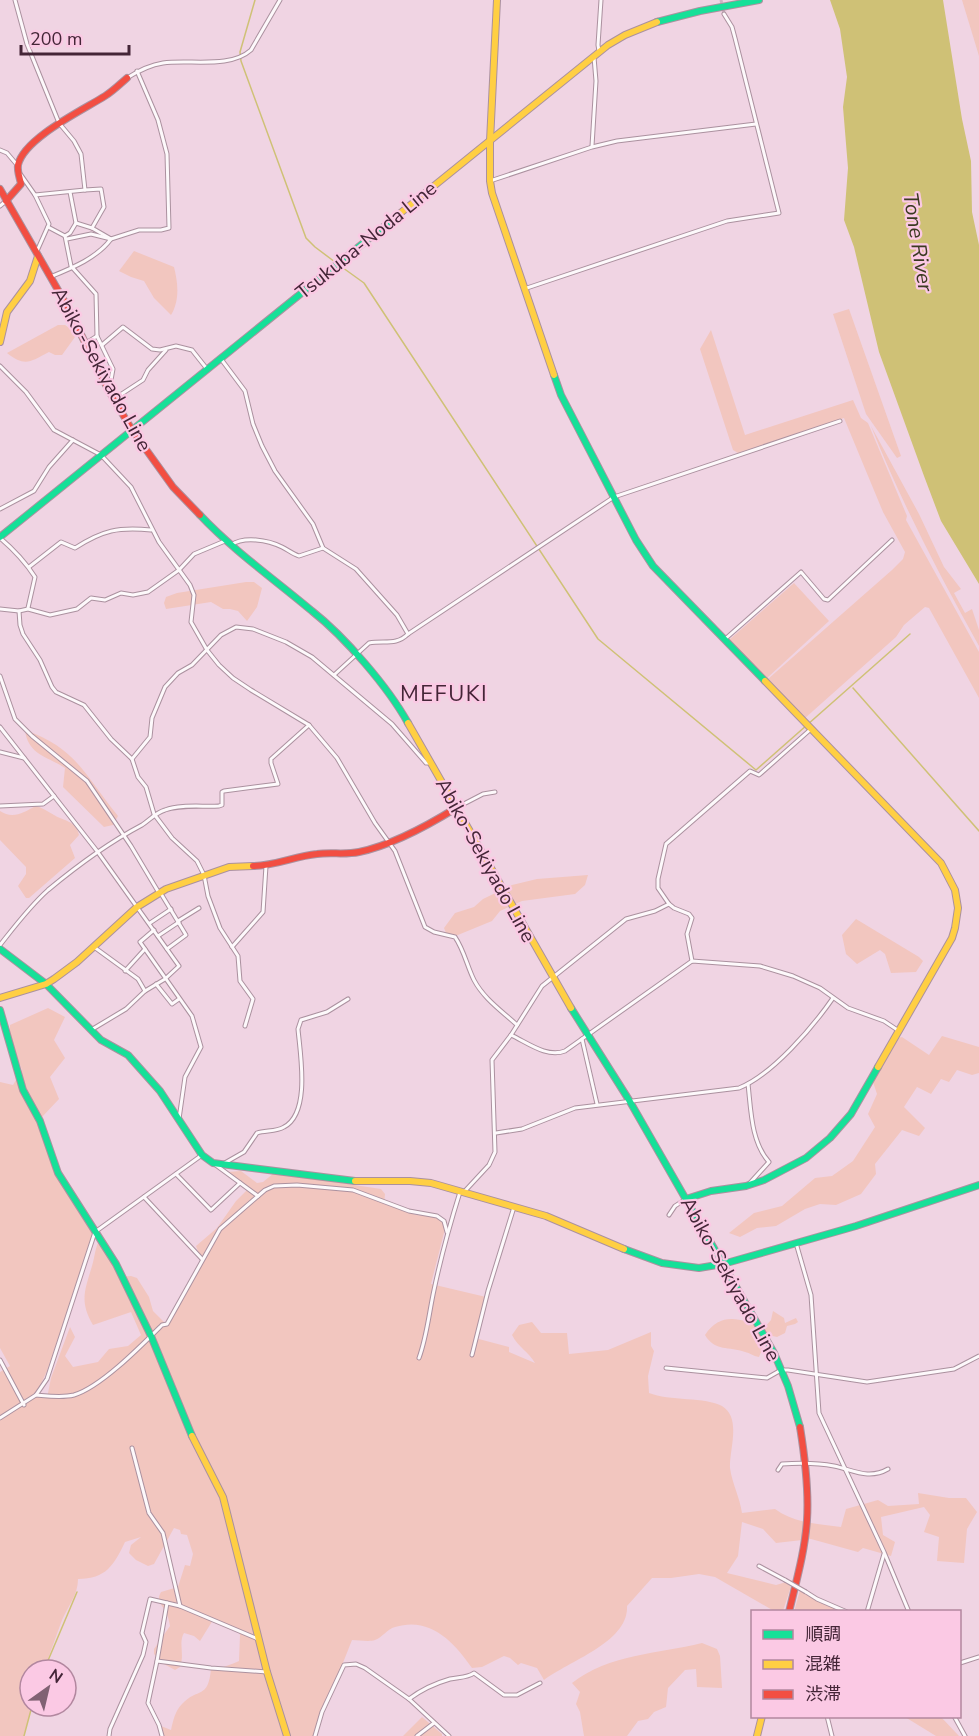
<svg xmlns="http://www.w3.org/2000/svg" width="979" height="1736" viewBox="0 0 979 1736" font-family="'Nunito Sans','Noto Sans JP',sans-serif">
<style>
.green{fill:#f2c6bf}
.water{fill:#cfc176}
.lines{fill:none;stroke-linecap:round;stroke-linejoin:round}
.stream{stroke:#cfc176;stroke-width:1.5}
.street-tunnel{stroke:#ceb1c1;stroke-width:3;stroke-dasharray:3 1.5;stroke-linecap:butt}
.street-casing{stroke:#ab919f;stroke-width:5}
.fast-casing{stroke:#ab919f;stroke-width:8}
.slow-casing{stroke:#ab919f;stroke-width:8}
.jam-casing{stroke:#ab919f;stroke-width:8}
.street{stroke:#fdf9fb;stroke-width:3}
.fast{stroke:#16e098;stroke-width:6}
.slow{stroke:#ffcf43;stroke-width:6}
.jam{stroke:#f24e42;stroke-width:6}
.street-bridge-casing{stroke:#ab919f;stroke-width:5;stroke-linecap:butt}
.street-bridge{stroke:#fdf9fb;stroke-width:3}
.labels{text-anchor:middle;stroke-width:4.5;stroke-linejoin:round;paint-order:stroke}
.street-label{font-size:20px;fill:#442537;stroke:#fbc9e4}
.water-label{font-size:21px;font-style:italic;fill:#3b3a21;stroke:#fbc9e4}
.quarter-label{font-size:22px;letter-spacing:1.5px;fill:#442537;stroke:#fbc9e4}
</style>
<rect width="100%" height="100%" fill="#f0d4e3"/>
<g class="green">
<polygon points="962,0 979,0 979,56"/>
<path d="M134 251 174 267C178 283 180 300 171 315L154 298 144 281 131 277 119 271Z"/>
<polygon points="849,309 901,456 897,458 866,414 833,314"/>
<path d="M58 325H65L72 330 75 337 62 355H55L49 352C30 362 25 367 7 353Z"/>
<polygon points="711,330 745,435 853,400 861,418 868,423 907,516 906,520 979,652 979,698 929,608 925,607 904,625 896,637 804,719 768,679 892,570 903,559 905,552 883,512 844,418 738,453 733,450 700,349"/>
<path d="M871 426 919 514 944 567 961 589 954 593 965 613 972 609 979 630V646C939 574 901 502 871 426Z"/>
<polygon points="246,582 254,582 262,588 257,607 247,621 238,611 230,609 223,609 211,602 166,609 164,603 166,597 177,593"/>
<polygon points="794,583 829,621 766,679 729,640"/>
<path d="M25 730C78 749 85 776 118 816L113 825 104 827 63 787 65 768C47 756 28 755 25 730Z"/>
<path d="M36 806C43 808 47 811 54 815 63 821 76 820 79 835L70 845 75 858 29 898H26L18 886 26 874V867L0 840V811C13 820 24 812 36 806Z"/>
<polygon points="588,875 585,885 575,894 522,901 500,911 492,921 453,937 446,933 444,928 455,913 474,907 483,899 512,885 537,879"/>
<polygon points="856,919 919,957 923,961 916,972 891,973 885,954 880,950 857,964 846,954 842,935"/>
<path d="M48 1008 65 1017 54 1040 65 1058 50 1077 59 1099 42 1117 44 1141 70 1199 93 1235 47 1371 39 1388V1398H47L51 1378 70 1327 75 1337 65 1356 73 1367 98 1362 109 1349 128 1346 141 1335 131 1312 93 1325C79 1301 85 1290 92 1266 95 1256 95 1247 100 1239L119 1277 131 1276 137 1278 149 1297 153 1311 167 1325 202 1262 196 1246 217 1228 236 1201 249 1188 227 1172 241 1171 257 1183 263 1182 274 1173 381 1189 385 1194 384 1204 416 1215 429 1216 447 1221 431 1284 486 1297 475 1338 509 1347V1352L535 1363C529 1352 518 1347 512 1335L519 1325 532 1322 541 1333H567L569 1354 608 1350 651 1332V1346L654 1351 648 1376 649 1393C669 1401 706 1397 722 1406 742 1418 729 1450 730 1468 732 1483 740 1498 742 1513L775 1509C794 1523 818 1524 841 1527L846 1509 878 1500 888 1506 919 1504 918 1493 949 1498H966L977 1512 967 1529 964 1563 937 1561 939 1537 924 1532 930 1515 924 1507 881 1517 883 1535 895 1542 891 1556 863 1548 858 1552 811 1539 776 1543 763 1529 742 1522 738 1556 727 1573 776 1585 793 1580 783 1611H774L715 1577 699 1574 671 1578H652L627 1606C629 1642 569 1661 544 1680L537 1668 521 1663 518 1665 510 1658 504 1656 482 1667 472 1668C454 1642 430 1616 395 1627 387 1629 383 1637 375 1640 369 1642 359 1640 352 1640L314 1736H163L161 1726 171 1730C173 1721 175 1711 182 1704 198 1687 208 1700 211 1669 218 1670 232 1664 239 1661L240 1635 238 1629 213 1620 200 1641 194 1636 184 1633C178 1643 185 1654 180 1667L175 1670 164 1664 154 1654V1649L170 1626C169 1621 168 1615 165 1611 161 1603 156 1601 161 1592L178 1587 185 1565 190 1566 193 1554 187 1535 181 1534 180 1530 174 1528 154 1564 148 1566 136 1560 129 1553 131 1545 141 1537 125 1542C114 1565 106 1579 78 1579 78 1595 68 1606 62 1620 56 1636 50 1653 44 1670H30V1706H32L24 1736H0V1372L10 1366 0 1348V1082L13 1085 22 1070 10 1039V1025Z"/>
<polygon points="942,1036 979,1047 979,1073 972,1075 957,1070 949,1082 941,1079 931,1094 917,1087 904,1107 925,1128 919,1136 902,1130 875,1164 876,1174 861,1194 836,1205 820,1204 805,1209 776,1226 757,1228 740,1237 729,1233 754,1213 782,1206 815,1178 832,1176 853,1161 875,1127 868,1114 877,1094 873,1082 898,1038 902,1037 929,1055"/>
<path d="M773 1311 784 1318 785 1323 796 1318 798 1322 795 1324 787 1326 785 1333 777 1337 768 1335 759 1357C753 1356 750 1353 745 1352 729 1346 715 1352 705 1335 721 1311 741 1319 764 1328L771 1320Z"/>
<polygon points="800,1590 842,1611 794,1612"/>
<path d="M702 1643 717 1649 720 1656 722 1688 697 1687 696 1669 685 1670 668 1688 666 1707 654 1712 648 1719 638 1721 627 1736H584L580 1712 576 1704 580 1692 572 1683C609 1654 658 1654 702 1643Z"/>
<polygon points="422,1717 442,1734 442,1736 403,1736"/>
<polygon points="905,1717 941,1717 959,1736 936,1736"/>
</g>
<polygon class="water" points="830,0 943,0 962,119 971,161 972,212 979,245 979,584 941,521 924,476 879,352 854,247 844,220 848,168 843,107 847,77 840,29"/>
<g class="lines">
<g class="stream">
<polyline points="255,0 240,52 241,61 306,238 315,247 335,262"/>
<polyline points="339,265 364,283 598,639 756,770 910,634"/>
<polyline points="853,688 979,831"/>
<polyline points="44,1670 77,1592"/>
<polyline points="24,1736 32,1706"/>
</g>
<polyline class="street-tunnel" points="721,0 724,14"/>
<defs>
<g id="street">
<path d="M15 0 27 44 59 123 74 141 81 154 85 190 101 189 104 207 92 228 111 239C97 258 72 268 50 277"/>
<polyline points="599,51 598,45 601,0"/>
<path d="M127 78C138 71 150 65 163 63 189 59 230 69 251 50L280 0"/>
<polyline points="592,146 596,81 594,57"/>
<polyline points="0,150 7,153 18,166"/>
<polyline points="21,175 35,195 49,224 37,251"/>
<polyline points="490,181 592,147 617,141 756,124"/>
<polyline points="35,195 85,190"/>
<polyline points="0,206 6,201"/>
<polyline points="76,223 92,228"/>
<polyline points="48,227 65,236 71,266 96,294 97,336 113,369 109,391"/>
<polyline points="65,236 70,233 76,223 70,192"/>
<polyline points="67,239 91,234 111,239 139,230 161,230 169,228 167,154 158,120 137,71"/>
<polyline points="524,289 727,221 779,213 735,38 732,27 724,14"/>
<polyline points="86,343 97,336"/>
<polyline points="102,345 123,327 152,349 160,350 176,346 192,350 207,369"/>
<polyline points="221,359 245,391 253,424 262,446 275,471 313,524 323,548 356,569 397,615 408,634"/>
<path d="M0 366 26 392 54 430 101 455 131 487 159 542 190 585 194 595 191 622 207 650 219 665 233 678 251 690 309 725 337 758 375 823 395 851 425 927 434 932 455 937C464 950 467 966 474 980 484 999 502 1011 517 1025"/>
<polyline points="114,399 143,380 148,370 166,350"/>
<polyline points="0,509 34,491 49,467 73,440"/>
<path d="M0 538C13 549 26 563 35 577L28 608"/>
<path d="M231 545C244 536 268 540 282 547 288 550 293 554 299 556L323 548"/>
<path d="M29 567 61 542 75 548C103 530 118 527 151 530"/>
<polyline points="0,609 19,611 28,609 50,615 77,609 91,598 105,600 121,593 133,595 148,592 179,570 194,554 225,541"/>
<polyline points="19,611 20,625 23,634 40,660 52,687 56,692 84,705 111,739 132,759 138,777 146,787 154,814 172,838 197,861 204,875 208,896 220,928 238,956 240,981 253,999 245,1026"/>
<polyline points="724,640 801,572 824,599 828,600 892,540"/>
<path d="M334 675 369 643C384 640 396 646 408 634L614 497 840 421"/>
<polyline points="0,676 15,719 32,736 87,781 131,846 159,893"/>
<polyline points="0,727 97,851 179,966 165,979 145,991 126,1009 91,1030"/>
<polyline points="0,752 24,758"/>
<polyline points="132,759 150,737 152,718 165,687 178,673 192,665 221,635 236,627 253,629 286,642 312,657 392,724 426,763 430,763"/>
<polyline points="0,806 43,804 54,796"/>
<polyline points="456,808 483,794 495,792"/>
<polyline points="160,892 186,935 167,949"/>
<polyline points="178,921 199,908"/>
<polyline points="150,923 171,909"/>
<polyline points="154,930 140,942 192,1016 201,1047 185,1077 179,1119"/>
<polyline points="158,936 179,922"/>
<path d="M0 945C15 926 30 906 48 890 78 865 108 843 142 825 150 820 155 813 165 810 181 804 202 807 219 806L222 805V792L224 791 278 784 271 763V759L309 725"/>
<polyline points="94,947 138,979 145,991"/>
<polyline points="232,947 263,912 266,866"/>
<polyline points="692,961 687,934 692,918 689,914 674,908 669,904 658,888 658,879 666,844 750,771 759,775 811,729"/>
<polyline points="125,971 145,949"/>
<polyline points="156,984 172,1004 179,999"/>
<path d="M511 1035C528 1043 547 1058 565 1051L692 961 760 966 793 976 820 988 848 1008 884 1021 899 1031"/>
<polyline points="582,1039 597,1104"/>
<path d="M748 1084C751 1110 751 1142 769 1162L749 1184"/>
<path d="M496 1133 522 1129 575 1108 739 1088C772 1075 813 1027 833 998"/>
<polyline points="213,1163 258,1196"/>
<path d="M223 1164 244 1152 257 1133C265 1130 276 1132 284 1127 311 1113 300 1053 298 1029L301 1020 327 1012 348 999"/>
<polyline points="176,1174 211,1210 240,1183"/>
<polyline points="464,1192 489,1165 495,1152 492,1060 511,1035 542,986 626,919 655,911 669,904"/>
<polyline points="144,1197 202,1259"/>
<polyline points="669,1215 675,1206 686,1199"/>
<polyline points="796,1243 811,1295 819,1413 884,1552 909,1612"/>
<polyline points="472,1355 488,1291 514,1207"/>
<path d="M419 1358C427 1336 429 1313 434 1290 441 1257 450 1224 460 1192"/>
<polyline points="0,1360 24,1405"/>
<polyline points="666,1368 767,1378 781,1370 788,1370 867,1382 954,1369 979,1356"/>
<path d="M36 1395C48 1396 62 1398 74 1395 101 1387 142 1345 162 1325L167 1324 220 1229 265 1190 274 1186 297 1185 353 1190 409 1211 437 1216 444 1221 447 1232"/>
<polyline points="0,1418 36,1395 47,1379 95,1232 202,1155"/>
<polyline points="132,1448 149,1513 163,1533 180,1606"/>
<path d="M778 1470 782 1464C798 1463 818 1463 834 1466 853 1470 869 1480 888 1469"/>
<polyline points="759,1566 785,1580"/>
<polyline points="806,1592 817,1599 847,1612"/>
<polyline points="867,1612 884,1554"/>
<polyline points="157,1661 211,1668 267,1672"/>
<polyline points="960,1663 979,1657"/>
<path d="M409 1699C421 1690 436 1683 450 1679 459 1677 467 1678 474 1673L504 1695H517L540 1683"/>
<polyline points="827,1716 832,1736"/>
<polyline points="954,1716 965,1736"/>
<polyline points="109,1736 110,1729 143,1655 146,1642 142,1633 150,1599 180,1606 258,1639"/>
<polyline points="162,1736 159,1725 148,1703 157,1661 167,1603"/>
<polyline points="315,1736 322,1712 344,1665 356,1664 365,1668 409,1699 449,1736"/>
<polyline points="417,1736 434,1723"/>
</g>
<g id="fast">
<polyline points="657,22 700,11 759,0"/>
<polyline points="554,375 561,395 636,540 653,566 765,681"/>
<path d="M200 515C234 551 274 579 312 611 345 637 388 687 408 723"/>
<polyline points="0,537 398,215"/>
<polyline points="0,949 46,984 101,1040 128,1055 160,1091 202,1155 213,1163 355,1181"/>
<polyline points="571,1008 629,1100 774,1353 788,1386 800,1427"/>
<polyline points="0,1010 23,1090 40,1121 58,1173 116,1264 151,1336 192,1436"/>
<polyline points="686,1199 711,1191 746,1186 764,1180 806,1158 830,1138 851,1114 878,1067"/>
<polyline points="624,1249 662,1263 699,1268 723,1264 856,1226 979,1185"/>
</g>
<g id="slow">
<polyline points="497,0 490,141 490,181 492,193 554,375"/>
<polyline points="398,215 608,45 625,35 657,22"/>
<polyline points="0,342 7,312 30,281 38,256"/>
<polyline points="765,681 941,863 955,890 958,908 955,928 952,938 878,1067"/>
<polyline points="408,723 571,1008"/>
<polyline points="0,998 46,984 54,979 77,962 137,907 166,889 229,867 253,866"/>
<polyline points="355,1181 410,1181 431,1183 546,1216 624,1249"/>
<polyline points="192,1436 223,1497 267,1672 287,1736"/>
<polyline points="757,1736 762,1716"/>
</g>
<g id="jam">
<polyline points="0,189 66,304 109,391 132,430 173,487 200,515"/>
<path d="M6 201 21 184C20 179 17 171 18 165 24 138 83 110 105 96 113 91 120 84 127 78"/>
<path d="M253 866C275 866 295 856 317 854 331 852 345 855 359 852 393 845 427 826 456 808"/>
<path d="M789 1612C796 1582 805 1551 807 1520 809 1489 805 1458 800 1427"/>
</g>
</defs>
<use href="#street" class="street-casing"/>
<use href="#fast" class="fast-casing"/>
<use href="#slow" class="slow-casing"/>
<use href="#jam" class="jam-casing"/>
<use href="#street" class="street"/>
<use href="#fast" class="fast"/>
<use href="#slow" class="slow"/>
<use href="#jam" class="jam"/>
<defs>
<polyline id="street-bridge" points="785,1580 806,1592"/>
</defs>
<use href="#street-bridge" class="street-bridge-casing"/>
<use href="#street-bridge" class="street-bridge"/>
</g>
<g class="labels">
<g class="street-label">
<text transform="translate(366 240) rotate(-39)" y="7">Tsukuba-Noda Line</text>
<text transform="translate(102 369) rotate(61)" y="7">Abiko-Sekiyado Line</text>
<text transform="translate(486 860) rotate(61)" y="7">Abiko-Sekiyado Line</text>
<text transform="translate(731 1279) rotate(61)" y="7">Abiko-Sekiyado Line</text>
</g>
<g class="water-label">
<text transform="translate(918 242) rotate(81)" y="7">Tone River</text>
</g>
<g class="quarter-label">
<text x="444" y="701">MEFUKI</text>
</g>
</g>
<rect x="751" y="1610" width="210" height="108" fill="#fbc9e4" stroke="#b2879f" stroke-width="1.5"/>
<rect x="763" y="1630" width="30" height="9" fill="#16e098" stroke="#b2879f" stroke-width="1.5"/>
<text x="805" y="1640" font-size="18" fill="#442537">順調</text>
<rect x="763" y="1660" width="30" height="9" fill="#ffcf43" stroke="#b2879f" stroke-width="1.5"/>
<text x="805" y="1670" font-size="18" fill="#442537">混雑</text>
<rect x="763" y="1690" width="30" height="9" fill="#f24e42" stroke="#b2879f" stroke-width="1.5"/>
<text x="805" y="1700" font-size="18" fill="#442537">渋滞</text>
<g transform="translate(48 1688) rotate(34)"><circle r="28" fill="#fbc9e4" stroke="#b2879f" stroke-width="1.5"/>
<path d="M0-4.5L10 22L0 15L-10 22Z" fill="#806273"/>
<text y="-9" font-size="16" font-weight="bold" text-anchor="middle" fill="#442537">N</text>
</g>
<path d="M21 45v9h108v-9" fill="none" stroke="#442537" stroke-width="3"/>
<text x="30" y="45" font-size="18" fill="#442537" stroke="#fbc9e4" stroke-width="4.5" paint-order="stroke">200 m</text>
</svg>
